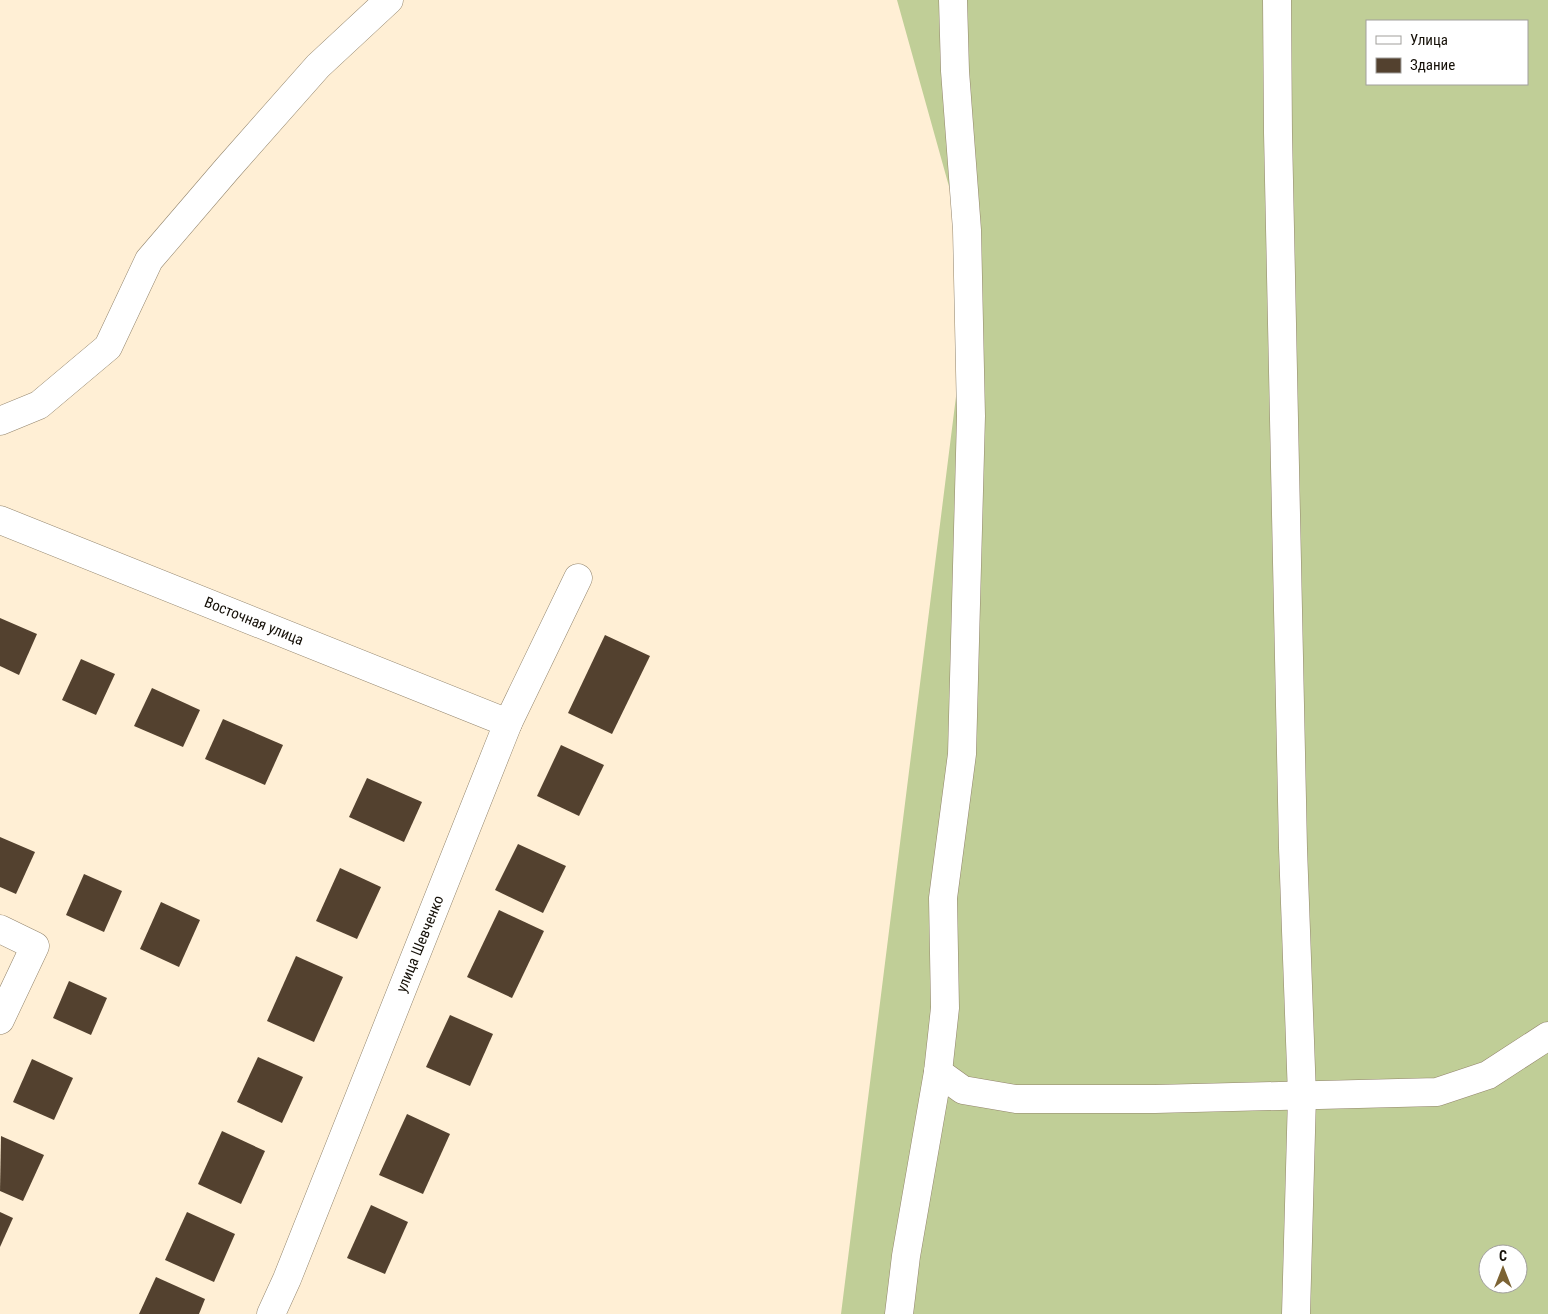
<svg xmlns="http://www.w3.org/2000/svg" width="1548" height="1314" viewBox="0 0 1548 1314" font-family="'Roboto Condensed',sans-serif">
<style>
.garden{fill:#c0ce97;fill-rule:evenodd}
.building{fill:#53412f}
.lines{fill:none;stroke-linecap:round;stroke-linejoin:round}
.minor-casing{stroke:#92846c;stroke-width:29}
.minor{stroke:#fff;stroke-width:28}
.labels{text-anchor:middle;stroke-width:5;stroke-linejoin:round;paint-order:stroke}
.street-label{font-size:15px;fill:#151008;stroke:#fff}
</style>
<rect width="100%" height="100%" fill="#ffefd5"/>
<path class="garden" d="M897 0H1548V1314H841L972 269ZM1367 21H1527V84H1367ZM1488 1254H1518V1284H1488Z"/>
<g class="building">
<polygon points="0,618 37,634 19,675 0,666"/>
<polygon points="605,635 650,656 612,734 568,713"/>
<polygon points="81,659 115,674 96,715 62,700"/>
<polygon points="152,688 200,710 183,747 134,726"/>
<polygon points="223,719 283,745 265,785 205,759"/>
<polygon points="561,745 604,765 579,816 537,796"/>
<polygon points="367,778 422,802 404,842 349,817"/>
<polygon points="0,837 35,852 16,894 0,887"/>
<polygon points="518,844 566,866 543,913 495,890"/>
<polygon points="340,868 381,887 357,939 316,921"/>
<polygon points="84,874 122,891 104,932 66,915"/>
<polygon points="161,902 200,920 179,967 140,949"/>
<polygon points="499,910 544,931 512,998 467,977"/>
<polygon points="296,956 343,977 314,1042 267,1021"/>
<polygon points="69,981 107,998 91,1035 53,1018"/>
<polygon points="450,1015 493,1034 470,1086 426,1067"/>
<polygon points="258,1057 303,1077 282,1123 237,1102"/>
<polygon points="32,1059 73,1078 54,1120 13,1102"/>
<polygon points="407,1114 450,1134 423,1194 379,1175"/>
<polygon points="222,1131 265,1151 241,1204 198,1184"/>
<polygon points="1,1136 44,1155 23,1201 0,1191"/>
<polygon points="371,1205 408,1222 385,1274 347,1258"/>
<polygon points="0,1212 13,1218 0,1247"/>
<polygon points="187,1212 235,1234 214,1282 165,1260"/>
<polygon points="156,1277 205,1299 199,1314 139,1314"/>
</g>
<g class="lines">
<defs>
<g id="minor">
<polyline points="1277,0 1278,133 1293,848 1302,1096 1296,1314"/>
<polyline points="0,421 39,405 108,347 149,260 227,169 318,66 389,0"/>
<polyline points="0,520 508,723"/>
<polyline points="0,929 35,946 0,1020"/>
<polyline points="938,1072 963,1090 1016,1099 1155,1099 1437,1092 1488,1075 1548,1036"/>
<polyline points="271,1314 287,1279 508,723 578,578"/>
<polyline points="899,1314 906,1256 938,1072 945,1008 943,898 962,754 971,416 967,230 955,71 953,0"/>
</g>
</defs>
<use href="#minor" class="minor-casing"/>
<use href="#minor" class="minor"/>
</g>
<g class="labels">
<g class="street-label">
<text transform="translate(254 621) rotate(22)" y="5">Восточная улица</text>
<text transform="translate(420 944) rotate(-68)" y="5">улица Шевченко</text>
</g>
</g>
<rect x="1366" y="20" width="162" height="65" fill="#ffffff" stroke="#a19f9c"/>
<rect x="1376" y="36" width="25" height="8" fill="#ffffff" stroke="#a19f9c"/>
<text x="1410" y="45" font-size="15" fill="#151008">Улица</text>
<rect x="1376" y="58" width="25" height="15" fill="#53412f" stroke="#a19f9c"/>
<text x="1410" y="70" font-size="15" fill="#151008">Здание</text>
<g transform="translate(1503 1269)"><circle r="24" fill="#ffffff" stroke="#a19f9c"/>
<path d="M0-4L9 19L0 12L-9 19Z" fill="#7c6334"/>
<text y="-8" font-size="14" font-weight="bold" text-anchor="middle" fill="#151008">С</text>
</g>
</svg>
